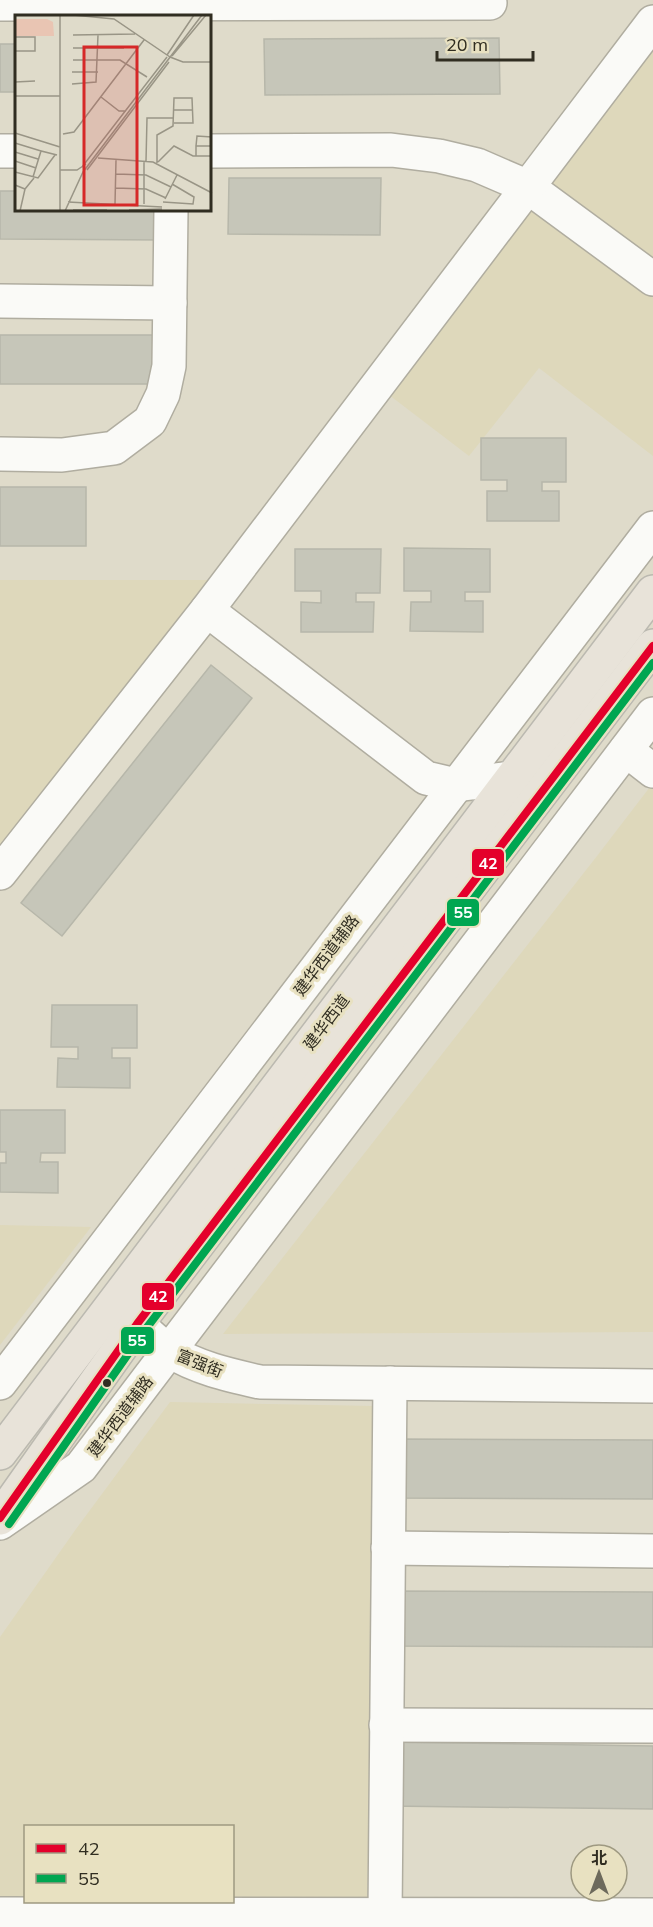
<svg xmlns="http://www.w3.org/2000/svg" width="653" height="1927" viewBox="0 0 653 1927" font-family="Mulish,'Noto Sans SC',sans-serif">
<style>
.built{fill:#ded8bb;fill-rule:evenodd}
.building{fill:#c6c6b9;stroke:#b7b7aa;stroke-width:1.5}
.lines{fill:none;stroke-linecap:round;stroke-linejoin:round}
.minor-casing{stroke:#b0ada0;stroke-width:36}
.major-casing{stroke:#bbb9b0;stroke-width:36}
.minor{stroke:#fafaf7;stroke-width:33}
.major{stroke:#e8e3d9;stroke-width:33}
.bus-1-casing{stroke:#e8e1c1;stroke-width:12}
.bus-2-casing{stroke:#e8e1c1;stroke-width:12}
.bus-1{stroke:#e4002b;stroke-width:8}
.bus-2{stroke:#00a651;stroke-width:8}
.bus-dot{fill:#302d21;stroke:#e8e1c1;stroke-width:2}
.labels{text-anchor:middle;stroke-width:6;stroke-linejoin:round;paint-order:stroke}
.street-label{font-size:16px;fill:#302d21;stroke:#e8e1c1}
.inset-road{fill:none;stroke:#999586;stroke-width:1.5}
.view{fill:#d62828;fill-opacity:0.15;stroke:#d62828;stroke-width:3}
.inset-edge{fill:none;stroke:#302d21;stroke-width:3}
.line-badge{stroke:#e8e1c1;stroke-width:2}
.badge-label{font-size:16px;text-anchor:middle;font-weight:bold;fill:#fff}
</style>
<rect width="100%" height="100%" fill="#dfdbca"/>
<g class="built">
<polygon points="653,47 653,456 539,368 469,456 376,385"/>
<polygon points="0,580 216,580 0,867"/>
<polygon points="653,783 653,1332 223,1334 597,856"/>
<polygon points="0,1225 91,1227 0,1345"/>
<path d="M170 1402 374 1406 367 1927H0V1637L76 1529ZM26 1826H232V1902H26Z"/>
</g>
<g class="building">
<polygon points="499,38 500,94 265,95 264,39"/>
<rect x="0" y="44" width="16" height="48"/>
<polygon points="229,178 381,178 380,235 228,234"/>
<polygon points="0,191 16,191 16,210 163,210 163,240 0,239"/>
<rect x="0" y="335" width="164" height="49"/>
<polygon points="481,438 566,438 566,482 542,482 542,491 559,491 559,521 487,521 487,491 507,491 507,480 481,480"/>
<rect x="0" y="487" width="86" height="59"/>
<polygon points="404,548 490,549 490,592 465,592 465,601 483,601 483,632 410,631 411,602 431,602 431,591 404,591"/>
<polygon points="295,549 381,549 380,593 356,593 356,602 374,602 373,632 301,632 301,602 321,603 321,591 295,591"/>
<polygon points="211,665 252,698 62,936 21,903"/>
<polygon points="52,1005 137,1005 137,1048 112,1048 112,1058 130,1058 130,1088 57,1087 58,1058 78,1059 78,1047 51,1047"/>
<polygon points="0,1110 65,1110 65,1153 41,1153 40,1162 58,1162 58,1193 0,1192 0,1163 6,1163 6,1152 0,1152"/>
<polygon points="396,1439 653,1440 653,1499 396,1498"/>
<polygon points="392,1591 653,1592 653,1647 392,1646"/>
<polygon points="388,1742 653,1746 653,1809 387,1806"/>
</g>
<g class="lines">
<defs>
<g id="minor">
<polyline points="0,4 490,3"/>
<polyline points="0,151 16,151"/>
<polyline points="210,151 391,150 439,156 477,165 528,187 653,279"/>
<polyline points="0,301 170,303"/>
<polyline points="0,454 62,455 114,448 150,421 163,394 169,366 171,210"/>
<polyline points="207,610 426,778 456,785 511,778"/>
<polyline points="626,750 653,771"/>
<polyline points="0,873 207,610 653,22"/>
<path d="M137 1324C148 1333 158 1344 170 1351 197 1368 229 1375 260 1382L653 1386"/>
<polyline points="0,1383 653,528"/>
<polyline points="0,1523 81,1467 653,714"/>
<polyline points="388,1548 653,1551"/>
<polyline points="386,1725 653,1726"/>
<polyline points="0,1914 653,1915"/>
<polyline points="385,1915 390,1383"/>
</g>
<g id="major">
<polyline points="0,1453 653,592"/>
<polyline points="0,1518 137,1324 653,646"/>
</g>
</defs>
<use href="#minor" class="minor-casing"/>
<use href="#major" class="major-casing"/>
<use href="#minor" class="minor"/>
<use href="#major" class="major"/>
<defs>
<polyline id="bus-1" points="0,1518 137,1324 653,646"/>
<polyline id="bus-2" points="9,1524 145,1330 653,663"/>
</defs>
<use href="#bus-1" class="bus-1-casing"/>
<use href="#bus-2" class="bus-2-casing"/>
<use href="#bus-1" class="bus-1"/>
<use href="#bus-2" class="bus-2"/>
</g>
<circle class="bus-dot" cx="107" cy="1383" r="5"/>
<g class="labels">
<g class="street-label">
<text transform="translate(326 955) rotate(-53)" y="6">建华西道辅路</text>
<text transform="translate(326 1022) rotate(-53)" y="6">建华西道</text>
<text transform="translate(200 1363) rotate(22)" y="6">富强街</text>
<text transform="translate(120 1416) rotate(-53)" y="6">建华西道辅路</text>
</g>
</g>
<g transform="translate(15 15)">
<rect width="196" height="196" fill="#dfdbca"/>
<path d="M0 4H32L38 7 39 21H0Z" fill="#e9c5b3"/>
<path class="inset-road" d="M58 0 99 4 155 42M58 20 120 19M0 22H20V36H0M58 33H109M152 40 179 0M157 41 191 0M155 42 168 47H197M58 45H105L132 62M57 57H83M0 67 20 66M57 69 81 67 83 20M0 81H45M86 82 104 96H111M159 95H178M0 118 45 132M48 119 59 117 129 25M0 128 26 136M181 131 182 121 197 122M0 137 23 144M181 141V131H197M83 143 138 147 197 178M0 146 21 153M131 146 132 103H159M143 147 159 131 178 141H197M142 148V120L158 111 159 83H177L178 108H159M67 152 152 42M45 155H62L71 149M72 155 154 47M0 157 23 163 40 140M101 159 131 160 156 172M18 162 26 136 42 140M0 170 10 174 19 163M100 173 131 174 151 183M150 184 162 160M53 187 147 192M148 187 178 189 179 182 157 169M100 189 101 145M129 189V146M58 195H92M114 195 147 194M5 196 10 174M45 196V0M50 196 68 157 187 0"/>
<path class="view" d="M69 32H122V190H69Z"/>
<rect width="196" height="196" class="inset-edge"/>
</g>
<g class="line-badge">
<rect x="471" y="848" width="34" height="29" rx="6" fill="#e4002b"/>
<rect x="446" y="898" width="34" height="29" rx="6" fill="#00a651"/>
<rect x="141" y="1282" width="34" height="29" rx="6" fill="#e4002b"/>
<rect x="120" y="1326" width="35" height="29" rx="6" fill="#00a651"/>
</g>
<g class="badge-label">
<text x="488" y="869">42</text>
<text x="463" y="918">55</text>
<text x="158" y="1302">42</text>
<text x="137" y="1346">55</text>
</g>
<rect x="24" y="1825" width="210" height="78" fill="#e8e1c1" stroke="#9e9981" stroke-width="1.5"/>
<rect x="36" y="1844" width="30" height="9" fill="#e4002b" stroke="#9e9981" stroke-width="1.5"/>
<text x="78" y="1855" font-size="18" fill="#302d21">42</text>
<rect x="36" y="1874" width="30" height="9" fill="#00a651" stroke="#9e9981" stroke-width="1.5"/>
<text x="78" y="1885" font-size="18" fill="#302d21">55</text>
<g transform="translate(599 1873)"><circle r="28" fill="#e8e1c1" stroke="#9e9981" stroke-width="1.5"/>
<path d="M0-4.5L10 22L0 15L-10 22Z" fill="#6d6a5c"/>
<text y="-9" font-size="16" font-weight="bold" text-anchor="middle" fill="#302d21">北</text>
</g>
<path d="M437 51v9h96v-9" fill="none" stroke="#302d21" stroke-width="3"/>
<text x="446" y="51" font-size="18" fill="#302d21" stroke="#e8e1c1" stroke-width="4.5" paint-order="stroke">20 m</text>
</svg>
